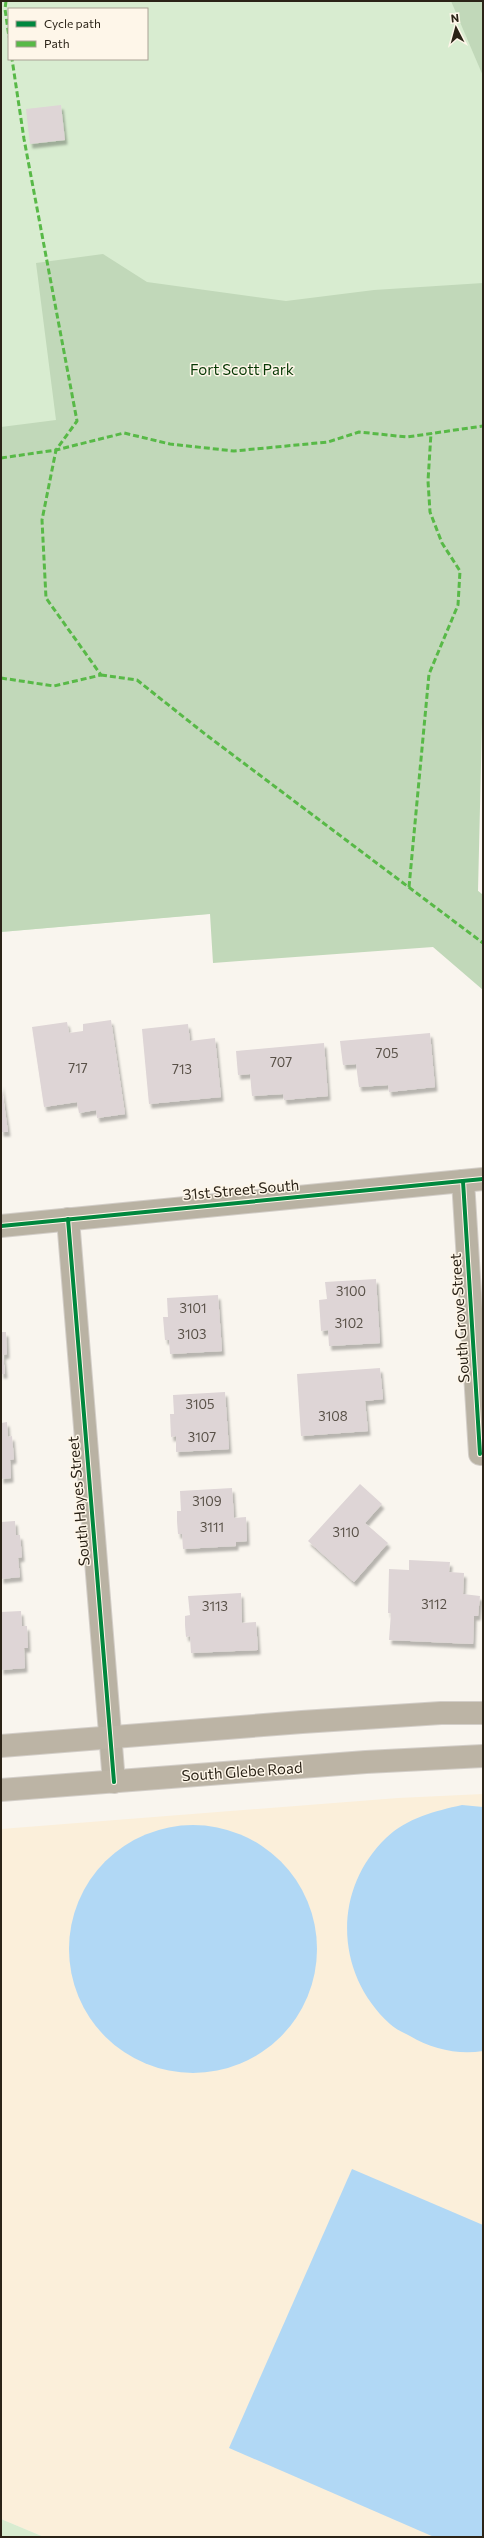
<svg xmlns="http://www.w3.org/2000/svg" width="484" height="2538" viewBox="0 0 484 2538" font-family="Commissioner,sans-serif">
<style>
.built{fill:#fbefda}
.green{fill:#d8ecd0;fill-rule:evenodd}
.forest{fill:#c1d8b9}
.water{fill:#b1d8f5}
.building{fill:#ded5d6;filter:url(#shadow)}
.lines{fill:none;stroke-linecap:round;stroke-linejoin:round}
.minor-casing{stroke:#d3cec8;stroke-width:24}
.major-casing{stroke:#d3cec8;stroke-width:24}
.minor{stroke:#b9b2a3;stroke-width:22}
.major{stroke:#bcb4a5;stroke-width:22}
.quiet{stroke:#58b947;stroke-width:3;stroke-dasharray:6 3;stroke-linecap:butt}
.cycleway-casing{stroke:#fef6e9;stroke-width:6}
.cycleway{stroke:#00873e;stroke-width:4}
.labels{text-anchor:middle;stroke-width:3;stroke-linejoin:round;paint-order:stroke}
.number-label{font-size:13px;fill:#585047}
.park-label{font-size:15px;fill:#073804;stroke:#fef6e9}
.street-label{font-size:15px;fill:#2b2317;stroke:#fef6e9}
</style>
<defs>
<filter id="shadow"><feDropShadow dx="2.5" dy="4.5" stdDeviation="1" flood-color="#0004"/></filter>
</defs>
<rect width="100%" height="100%" fill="#f9f5ee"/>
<polygon class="built" points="483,1794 483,2537 44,2537 1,2519 1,1829 398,1798"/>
<g class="green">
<path d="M1 1H483V681L422 843 483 895 379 899 1 932ZM9 9H147V59H9Z"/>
<polygon points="1,2519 44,2537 1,2537"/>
</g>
<g class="forest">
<polygon points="451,1 483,1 483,76"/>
<polygon points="103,254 147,282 286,301 374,290 483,283 483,681 478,891 483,895 483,990 433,947 213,963 210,914 1,932 1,427 56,420 36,263"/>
</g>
<g class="water">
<path d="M462 1805 483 1807V2051C458 2055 432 2049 410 2036 404 2033 395 2029 390 2024 335 1974 332 1890 386 1838 407 1818 435 1811 462 1805Z"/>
<circle cx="193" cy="1949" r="124"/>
<polygon points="352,2169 483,2225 483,2537 434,2537 229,2448"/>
</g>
<g class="building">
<polygon points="61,105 65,140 30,144 26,109"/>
<polygon points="111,1020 125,1114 97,1118 96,1110 79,1113 77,1102 44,1107 32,1027 67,1022 69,1033 83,1031 83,1024"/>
<polygon points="188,1024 190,1041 215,1038 221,1097 149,1104 142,1029"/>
<polygon points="430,1033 435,1087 389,1092 388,1085 359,1087 356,1064 343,1065 340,1041"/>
<polygon points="324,1043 328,1096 284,1100 283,1094 252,1096 250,1074 238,1075 236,1051"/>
<polygon points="1,1082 8,1132 1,1132"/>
<polygon points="376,1279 380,1343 329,1346 328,1330 321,1331 320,1315 319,1300 327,1299 325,1282"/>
<polygon points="218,1295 222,1351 170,1354 169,1340 165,1340 163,1317 168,1317 167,1298"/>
<polygon points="1,1332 6,1332 7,1354 3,1355 5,1374 1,1374"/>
<polygon points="380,1368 383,1399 365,1401 368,1431 301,1436 297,1374"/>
<polygon points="225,1392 229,1449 176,1452 176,1436 171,1437 170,1414 174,1414 173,1395"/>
<polygon points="7,1422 8,1437 12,1436 14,1459 10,1460 11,1478 1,1479 1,1423"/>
<polygon points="360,1484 382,1504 365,1523 388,1543 354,1582 308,1541"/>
<polygon points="232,1488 234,1518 246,1517 247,1541 236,1542 236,1546 183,1549 182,1534 178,1534 177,1521 177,1511 181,1511 180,1491"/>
<polygon points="15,1521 16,1535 20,1535 22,1557 18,1558 20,1577 1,1579 1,1522"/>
<polygon points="409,1560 450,1562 449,1572 464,1573 463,1594 480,1596 478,1616 474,1616 473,1644 389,1640 391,1613 388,1613 389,1569 409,1570"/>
<polygon points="241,1593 242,1623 256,1622 258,1650 191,1653 190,1636 186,1637 185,1625 185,1616 190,1615 188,1596"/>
<polygon points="21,1611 22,1626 27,1626 28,1648 24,1648 25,1668 1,1670 1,1612"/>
</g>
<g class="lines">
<defs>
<g id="minor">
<polyline points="463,1181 480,1454"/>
<polyline points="68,1219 114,1782"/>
<polyline points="1,1226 483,1179"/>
</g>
<g id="major">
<polyline points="1,1746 302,1722 441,1713 483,1713"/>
<polyline points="1,1790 366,1762 483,1756"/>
</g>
</defs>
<use href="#minor" class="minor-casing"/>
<use href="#major" class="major-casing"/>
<use href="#minor" class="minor"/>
<use href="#major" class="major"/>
<g class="quiet">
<polyline points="6,1 5,9 9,37"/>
<polyline points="1,458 56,450 124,433 170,444 234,451 328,442 359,432 407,437 483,426"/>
<polyline points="101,675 137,680 205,734 483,943"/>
<polyline points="1,678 54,686 101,675 46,598 42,520 56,450 77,421 24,139 12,59"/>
<polyline points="409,887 429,674 458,605 460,571 442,543 430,512 428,481 431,433"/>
</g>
<defs>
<g id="cycleway">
<polyline points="463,1181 480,1454"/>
<polyline points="68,1219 114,1782"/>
<polyline points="1,1226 483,1179"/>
</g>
</defs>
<use href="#cycleway" class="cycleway-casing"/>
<use href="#cycleway" class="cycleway"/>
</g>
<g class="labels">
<g class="number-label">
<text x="387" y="1058">705</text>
<text x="281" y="1067">707</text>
<text x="78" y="1073">717</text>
<text x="182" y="1074">713</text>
<text x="351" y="1296">3100</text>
<text x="193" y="1313">3101</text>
<text x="349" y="1328">3102</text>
<text x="192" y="1339">3103</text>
<text x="200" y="1409">3105</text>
<text x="333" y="1421">3108</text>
<text x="202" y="1442">3107</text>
<text x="207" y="1506">3109</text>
<text x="212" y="1532">3111</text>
<text x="346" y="1537">3110</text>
<text x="434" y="1609">3112</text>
<text x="215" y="1611">3113</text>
</g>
<g class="park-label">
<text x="242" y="375">Fort Scott Park</text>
</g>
<g class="street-label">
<text transform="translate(241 1190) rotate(-5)" y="5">31st Street South</text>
<text transform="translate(460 1318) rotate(-94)" y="5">South Grove Street</text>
<text transform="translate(79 1501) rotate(-95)" y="5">South Hayes Street</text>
<text transform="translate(242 1772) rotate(-4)" y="5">South Glebe Road</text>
</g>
</g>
<rect width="484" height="2538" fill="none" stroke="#2b2317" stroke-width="4"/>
<rect x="8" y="8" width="140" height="52" fill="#fef6e9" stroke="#aaa295"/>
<rect x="16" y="21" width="20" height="6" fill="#00873e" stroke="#aaa295"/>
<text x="44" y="28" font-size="12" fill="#2b2317">Cycle path</text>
<rect x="16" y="41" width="20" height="6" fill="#58b947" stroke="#aaa295"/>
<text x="44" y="48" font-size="12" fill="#2b2317">Path</text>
<g transform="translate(456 28) rotate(354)" stroke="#fef6e9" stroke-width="3" paint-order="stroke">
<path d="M0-3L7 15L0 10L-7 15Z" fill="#2b2317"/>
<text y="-6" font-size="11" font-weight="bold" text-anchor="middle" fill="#2b2317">N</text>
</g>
</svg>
